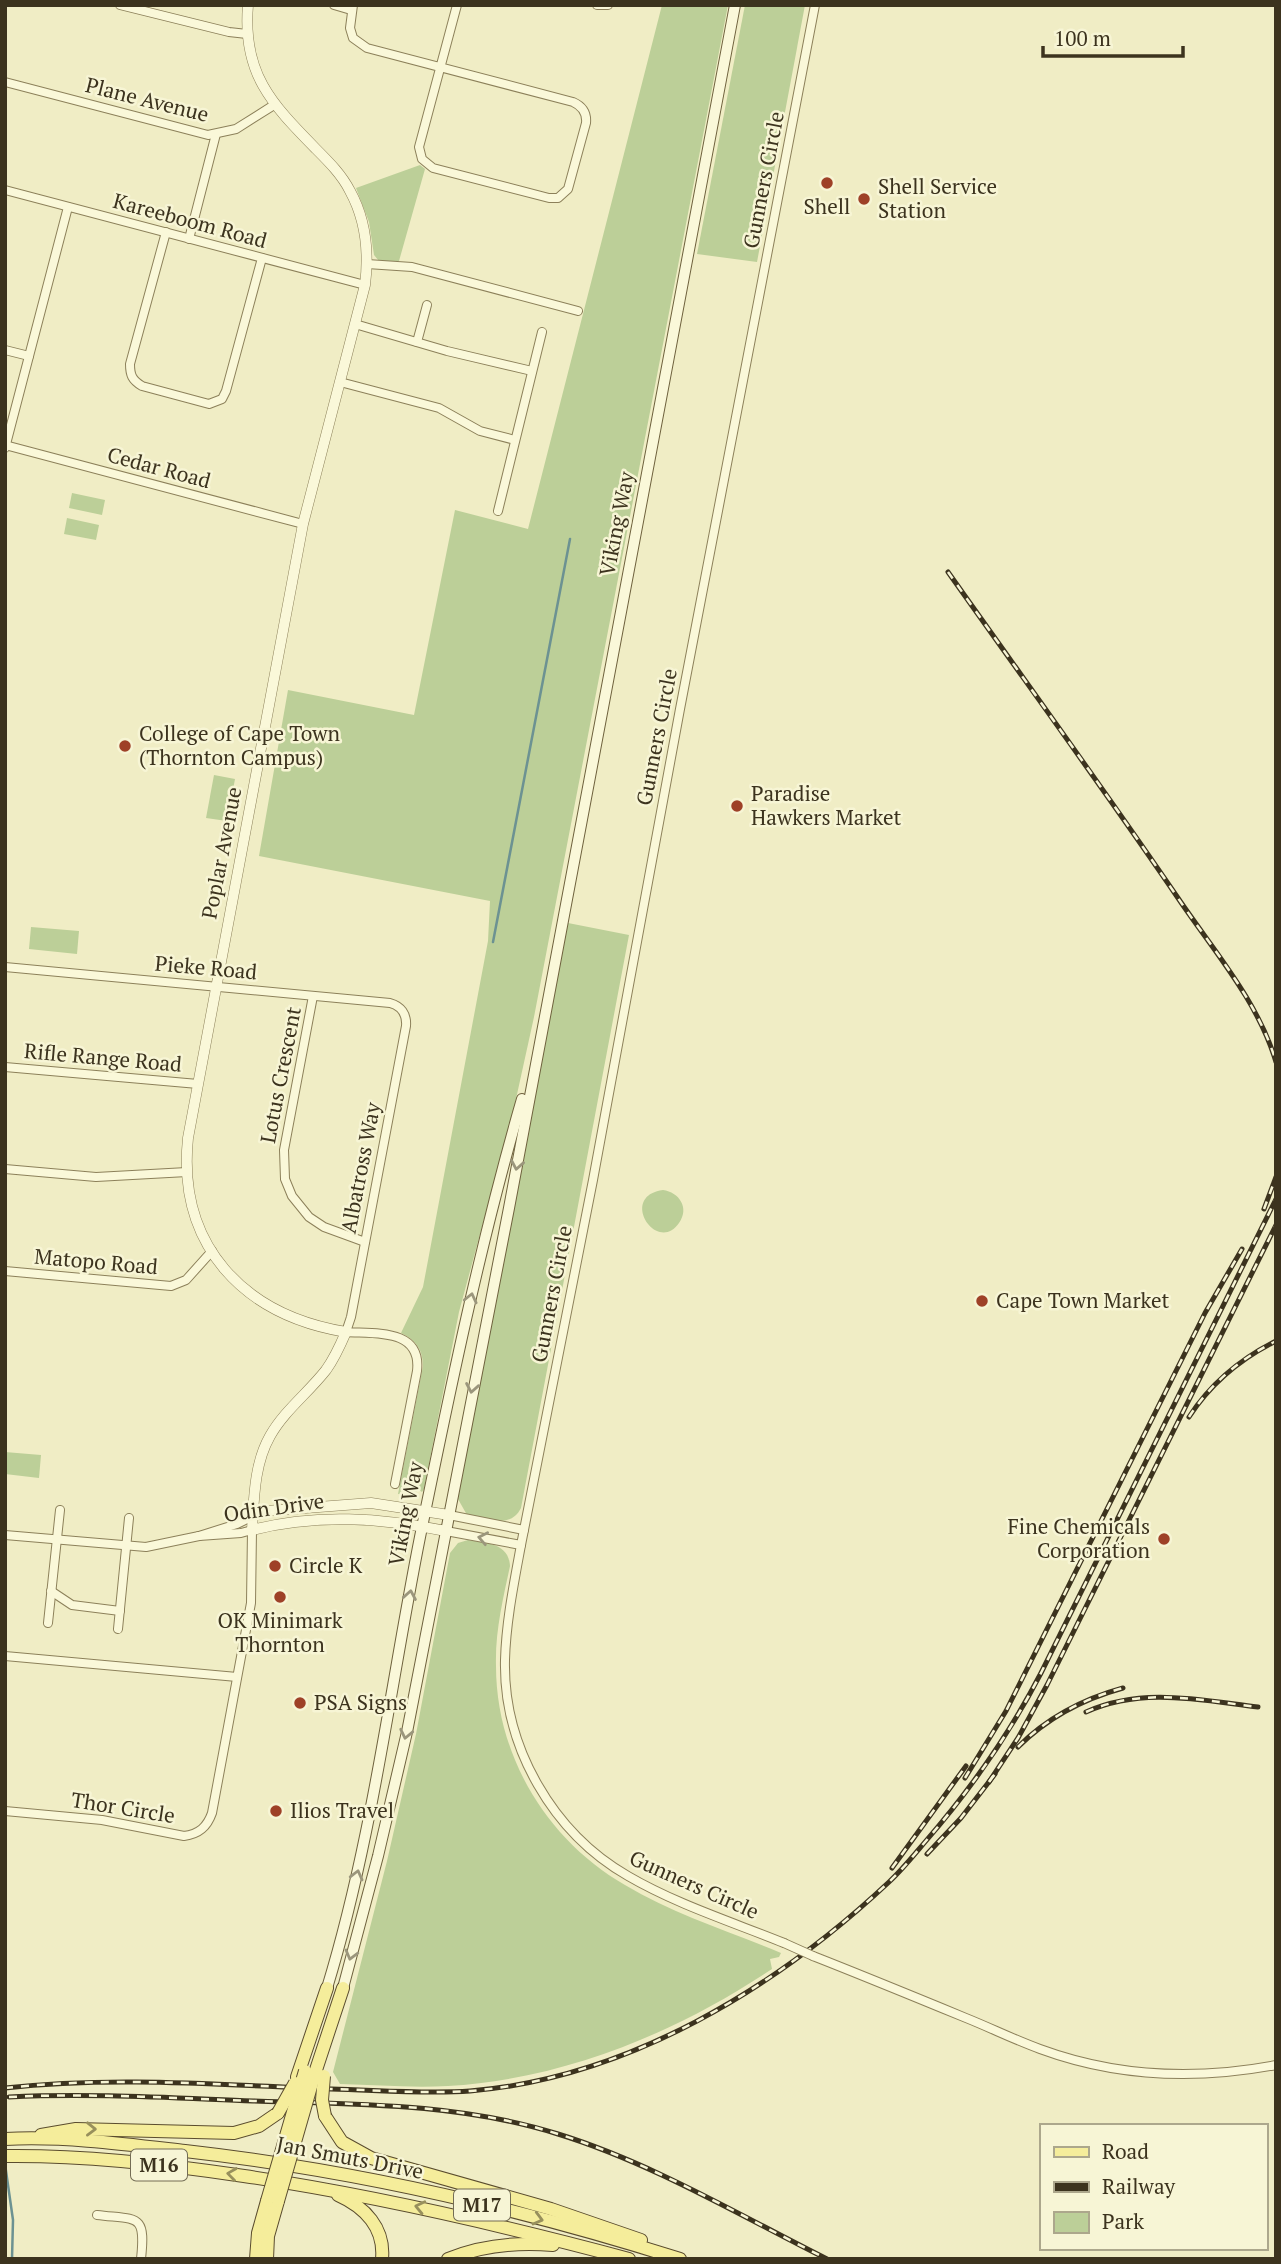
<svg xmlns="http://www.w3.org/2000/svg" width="1281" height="2264" viewBox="0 0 1281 2264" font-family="'PT Serif',serif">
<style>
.green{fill:#bccf98}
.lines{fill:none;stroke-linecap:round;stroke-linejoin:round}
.stream{stroke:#6c9292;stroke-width:2.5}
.minor-casing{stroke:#8c805a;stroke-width:10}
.tertiary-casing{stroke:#8c805a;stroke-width:11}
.secondary-casing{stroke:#6e613d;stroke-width:12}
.primary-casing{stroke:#5a4c2e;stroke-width:14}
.minor{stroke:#faf8d9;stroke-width:8}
.tertiary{stroke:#faf8d9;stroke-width:10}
.secondary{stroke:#faf8d9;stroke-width:10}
.primary{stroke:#f5ed9b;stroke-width:12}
.rail-casing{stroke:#3c331e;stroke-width:5}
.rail{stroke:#f7f5d5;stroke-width:2.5;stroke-dasharray:8;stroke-linecap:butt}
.minor-bridge-casing{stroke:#8c805a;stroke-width:10;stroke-linecap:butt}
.primary-bridge-casing{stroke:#5a4c2e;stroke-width:14;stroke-linecap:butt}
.minor-bridge{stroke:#faf8d9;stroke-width:8}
.primary-bridge{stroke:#f5ed9b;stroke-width:12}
.oneway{stroke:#9b967c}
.oneway2{stroke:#98905c}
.poi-dot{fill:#9e4127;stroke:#f7f5d5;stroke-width:2.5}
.labels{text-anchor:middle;stroke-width:5;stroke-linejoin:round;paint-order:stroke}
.shield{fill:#f7f5d5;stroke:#746d55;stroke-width:2}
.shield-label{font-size:19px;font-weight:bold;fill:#3c331e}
.street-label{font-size:21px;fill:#3c331e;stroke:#f7f5d5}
.poi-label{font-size:21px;fill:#3c331e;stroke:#f7f5d5;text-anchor:start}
</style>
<rect width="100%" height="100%" fill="#f0edc5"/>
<g class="green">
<path d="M662 5H728L534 1017 514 1108 459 1312 424 1489 422 1492 419 1490 412 1495 398 1494 423 1366C423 1350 416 1340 401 1333L423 1287 488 941 490 901 259 856 288 690 414 715 455 510 528 529Z"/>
<polygon points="745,5 805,5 757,262 697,254"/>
<polygon points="420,165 425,169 399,261 379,261 374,255 369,222 356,188"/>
<polygon points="72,493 105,500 102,515 69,508"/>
<polygon points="67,518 99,525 96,540 64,534"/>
<polygon points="214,775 235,779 227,821 206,818"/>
<path d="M568 923 629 935 521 1508C510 1530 486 1518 467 1515L458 1499Z"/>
<polygon points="31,927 79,931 77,954 29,949"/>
<path d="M663 1190C679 1192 690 1208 679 1223 657 1255 618 1196 663 1190Z"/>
<polygon points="5,1452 41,1455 39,1478 5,1474"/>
<path d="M468 1540C486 1543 509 1543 510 1566 503 1599 495 1632 496 1666 496 1756 547 1840 625 1885 673 1914 729 1931 781 1953L779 1957 770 1959 772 1969C676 2033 565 2079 448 2086 412 2088 376 2085 340 2084L333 2072 387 1861 416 1734 450 1553 458 1543Z"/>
</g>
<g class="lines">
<g class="stream">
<polyline points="493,942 570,539"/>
<polyline points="5,2164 13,2220 12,2259"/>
</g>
<defs>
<g id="minor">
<polyline points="120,5 229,32 247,34"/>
<polyline points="334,5 351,10"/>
<path d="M353 5 350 28 353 38 367 48 573 102C582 106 587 113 586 123L568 189 558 198H549L433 168 422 159 419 147 457 5"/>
<polyline points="597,5 608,5"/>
<polyline points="5,82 208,135 236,129 274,105"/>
<polyline points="5,190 365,285"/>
<path d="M166 232 130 364C130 375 132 380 142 386L209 404 222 399 226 391 262 258"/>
<polyline points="189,239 216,134"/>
<polyline points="367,264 412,267 578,311"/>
<polyline points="355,324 447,351 532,371"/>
<polyline points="417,342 427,305"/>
<polyline points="5,350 29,356"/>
<polyline points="340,382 439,408 480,431 515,440"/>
<polyline points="5,445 303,524"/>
<polyline points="5,448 68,207"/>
<polyline points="498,511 542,332"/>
<path d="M5 967 390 1003C401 1006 407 1014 406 1026L351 1317 346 1332C374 1334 422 1328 417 1371L395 1484"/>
<polyline points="313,996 284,1150 285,1179 292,1196 309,1217 324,1227 365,1242"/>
<polyline points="5,1067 198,1084"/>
<polyline points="5,1169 96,1177 187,1172"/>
<polyline points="5,1271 171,1286 186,1280 212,1251"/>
<polyline points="449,1515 524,1530"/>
<polyline points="446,1531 521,1545"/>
<polyline points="5,1535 146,1547 199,1536 237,1524 253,1516"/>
<polyline points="51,1591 72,1605 120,1611"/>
<polyline points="48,1623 60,1510"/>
<polyline points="118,1629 129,1518"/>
<polyline points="5,1656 237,1677"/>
<path d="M5 1811 102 1820 184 1836C199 1834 207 1827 212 1813L251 1603 252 1530 241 1533 199 1536"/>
<path d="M784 1943C732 1922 676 1904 628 1876 553 1833 503 1747 505 1660 506 1622 514 1583 521 1545L593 1180 680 709 815 5"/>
<path d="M813 1956C864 1976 915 1997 966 2018 991 2028 1015 2040 1040 2049 1116 2077 1197 2080 1276 2065"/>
<path d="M97 2215C138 2220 146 2213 141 2259"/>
</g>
<g id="tertiary">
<path d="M248 5C242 74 272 104 316 149 329 162 342 175 350 191 366 220 369 253 365 285L303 524 188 1138C177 1245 243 1315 346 1332 340 1346 334 1359 326 1370 308 1393 284 1411 270 1436 254 1464 254 1499 252 1530 317 1513 381 1518 446 1531"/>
<polyline points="253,1516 266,1511 371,1503 449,1515"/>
</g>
<g id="secondary">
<path d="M327 1988C372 1841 390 1688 420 1537 450 1390 480 1244 522 1099"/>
<polyline points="343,1988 378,1856 407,1732 509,1208 735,5"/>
</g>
<g id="primary">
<polyline points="314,2076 343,1988"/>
<polyline points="297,2077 327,1988"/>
<polyline points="325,2116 342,2142 371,2158 551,2209 641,2240"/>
<polyline points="41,2135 76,2129 234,2133 259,2126 278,2113"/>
<path d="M5 2139C65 2136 125 2144 185 2151 353 2170 519 2208 680 2259"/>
<path d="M5 2156C85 2155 165 2164 244 2176 374 2195 502 2225 629 2259"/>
<path d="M338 2195C365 2207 385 2228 382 2259"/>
<polyline points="256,2259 258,2233 267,2201"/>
<polyline points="267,2259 268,2236 278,2201"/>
<path d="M448 2259C482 2245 517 2242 553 2245"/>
</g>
</defs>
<use href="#minor" class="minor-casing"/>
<use href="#tertiary" class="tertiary-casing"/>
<use href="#secondary" class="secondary-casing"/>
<use href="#primary" class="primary-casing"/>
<use href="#minor" class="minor"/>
<use href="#tertiary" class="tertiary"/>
<use href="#secondary" class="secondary"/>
<use href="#primary" class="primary"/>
<defs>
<g id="rail">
<path d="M948 572C1025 681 1103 788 1178 898 1213 950 1258 1001 1276 1062"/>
<polyline points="1264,1209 1276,1177"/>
<path d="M1189 1417C1211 1383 1240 1359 1276 1341"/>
<path d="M1086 1712C1142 1687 1199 1700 1258 1707"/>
<path d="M1018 1747C1047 1718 1083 1699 1123 1688"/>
<polyline points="965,1778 1006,1711 1205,1313 1242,1249"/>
<polyline points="989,1782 1018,1738 1047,1685 1276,1225"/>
<polyline points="927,1854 961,1818 995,1774"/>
<polyline points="892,1868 966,1766"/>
<path d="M5 2088C114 2076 222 2085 331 2089 377 2090 424 2094 470 2091 628 2078 776 1988 889 1882 902 1870 914 1855 925 1842 971 1789 1009 1735 1041 1673L1276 1199"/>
<path d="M9 2097C90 2093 172 2098 253 2101 355 2104 460 2103 558 2134 652 2163 739 2215 827 2259"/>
</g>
</defs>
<use href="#rail" class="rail-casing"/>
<use href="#rail" class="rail"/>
<defs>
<polyline id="minor-bridge" points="784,1943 813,1956"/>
<g id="primary-bridge">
<polyline points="324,2076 322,2100 325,2116"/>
<polyline points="278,2113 295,2083"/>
<polyline points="267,2201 305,2071"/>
<polyline points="278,2201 314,2076"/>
</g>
</defs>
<use href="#minor-bridge" class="minor-bridge-casing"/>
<use href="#primary-bridge" class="primary-bridge-casing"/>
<use href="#minor-bridge" class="minor-bridge"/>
<use href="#primary-bridge" class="primary-bridge"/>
</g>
<defs><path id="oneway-chevron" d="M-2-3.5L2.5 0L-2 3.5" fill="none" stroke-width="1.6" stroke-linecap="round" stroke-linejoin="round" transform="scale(1.75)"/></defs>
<g class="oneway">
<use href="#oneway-chevron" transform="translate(517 1165) rotate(100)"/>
<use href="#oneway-chevron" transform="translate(471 1298) rotate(-77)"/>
<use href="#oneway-chevron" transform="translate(472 1388) rotate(100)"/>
<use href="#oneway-chevron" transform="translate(483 1538) rotate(-169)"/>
<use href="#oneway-chevron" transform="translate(410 1595) rotate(-80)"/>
<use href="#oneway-chevron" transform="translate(406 1734) rotate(102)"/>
<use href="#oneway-chevron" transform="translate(357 1875) rotate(-76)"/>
<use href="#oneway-chevron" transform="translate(351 1955) rotate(105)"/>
</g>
<g class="oneway2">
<use href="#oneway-chevron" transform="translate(91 2129) rotate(1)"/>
<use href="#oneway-chevron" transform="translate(232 2174) rotate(-172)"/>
<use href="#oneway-chevron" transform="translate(420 2207) rotate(-167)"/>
<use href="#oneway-chevron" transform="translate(538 2219) rotate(15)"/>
</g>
<g class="poi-dot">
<circle cx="827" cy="183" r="7"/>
<circle cx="864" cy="199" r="7"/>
<circle cx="125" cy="746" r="7"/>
<circle cx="737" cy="806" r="7"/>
<circle cx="982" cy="1301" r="7"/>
<circle cx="1164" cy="1539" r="7"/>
<circle cx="275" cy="1566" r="7"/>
<circle cx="280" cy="1597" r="7"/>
<circle cx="300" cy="1703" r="7"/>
<circle cx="276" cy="1811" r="7"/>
</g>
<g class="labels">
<g class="shield">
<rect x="131" y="2149.5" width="56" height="31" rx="5"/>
<rect x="454" y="2189.5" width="56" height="31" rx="5"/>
</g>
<g class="shield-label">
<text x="159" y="2172">M16</text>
<text x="482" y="2212">M17</text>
</g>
<g class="street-label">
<text transform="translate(147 100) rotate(14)" y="7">Plane Avenue</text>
<text transform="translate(764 180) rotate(-79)" y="7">Gunners Circle</text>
<text transform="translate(190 221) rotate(15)" y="7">Kareeboom Road</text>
<text transform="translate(159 468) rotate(15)" y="7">Cedar Road</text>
<text transform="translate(617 524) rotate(-79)" y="7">Viking Way</text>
<text transform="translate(657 737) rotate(-79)" y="7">Gunners Circle</text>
<text transform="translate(222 853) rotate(-79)" y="7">Poplar Avenue</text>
<text transform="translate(206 968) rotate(5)" y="7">Pieke Road</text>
<text transform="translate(103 1058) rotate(5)" y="7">Rifle Range Road</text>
<text transform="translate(281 1075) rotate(-79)" y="7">Lotus Crescent</text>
<text transform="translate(361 1168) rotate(-79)" y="7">Albatross Way</text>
<text transform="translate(96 1262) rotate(5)" y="7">Matopo Road</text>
<text transform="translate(552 1294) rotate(-79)" y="7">Gunners Circle</text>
<text transform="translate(274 1508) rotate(-8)" y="7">Odin Drive</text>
<text transform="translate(406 1514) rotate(-79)" y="7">Viking Way</text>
<text transform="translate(123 1808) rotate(9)" y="7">Thor Circle</text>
<text transform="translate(694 1885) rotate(24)" y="7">Gunners Circle</text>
<text transform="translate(350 2158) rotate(11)" y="7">Jan Smuts Drive</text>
</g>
<g class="poi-label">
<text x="878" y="194">Shell Service<tspan x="878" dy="24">Station</tspan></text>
<text x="827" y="214" text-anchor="middle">Shell</text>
<text x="139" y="741">College of Cape Town<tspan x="139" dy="24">(Thornton Campus)</tspan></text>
<text x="751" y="801">Paradise<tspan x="751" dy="24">Hawkers Market</tspan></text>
<text x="996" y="1308">Cape Town Market</text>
<text x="1150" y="1534" text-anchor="end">Fine Chemicals<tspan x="1150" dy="24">Corporation</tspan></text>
<text x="289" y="1573">Circle K</text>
<text x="280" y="1628" text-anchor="middle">OK Minimark<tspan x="280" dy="24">Thornton</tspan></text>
<text x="314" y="1710">PSA Signs</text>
<text x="290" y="1818">Ilios Travel</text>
</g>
</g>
<rect width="1281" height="2264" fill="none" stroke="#3c331e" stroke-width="14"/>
<rect x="1040" y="2124" width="228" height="126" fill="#f7f5d5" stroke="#aca78c" stroke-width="2"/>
<rect x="1054" y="2147" width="35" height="10" fill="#f5ed9b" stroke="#aca78c" stroke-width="2"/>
<text x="1102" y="2159" font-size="21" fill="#3c331e">Road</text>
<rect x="1054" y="2182" width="35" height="10" fill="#3c331e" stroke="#aca78c" stroke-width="2"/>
<text x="1102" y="2194" font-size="21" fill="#3c331e">Railway</text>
<rect x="1054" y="2212" width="35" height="21" fill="#bccf98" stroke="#aca78c" stroke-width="2"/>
<text x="1102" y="2229" font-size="21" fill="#3c331e">Park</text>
<path d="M1043 46v10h140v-10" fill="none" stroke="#3c331e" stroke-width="3.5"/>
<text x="1054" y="46" font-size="21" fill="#3c331e" stroke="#f7f5d5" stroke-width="5" paint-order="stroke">100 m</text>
</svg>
